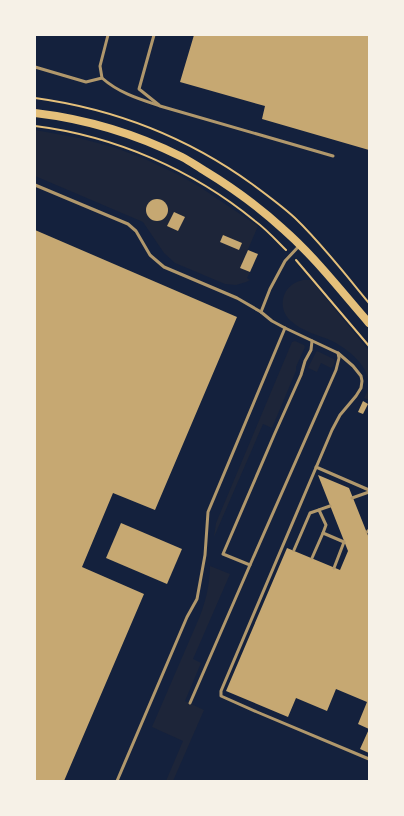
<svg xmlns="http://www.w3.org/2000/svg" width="404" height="816" viewBox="0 0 404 816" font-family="'Alegreya Sans',sans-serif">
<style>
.green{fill:#1d2539}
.building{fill:#c6a872}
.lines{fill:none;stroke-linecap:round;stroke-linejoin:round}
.path{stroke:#e5c07b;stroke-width:2}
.service{stroke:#b1986c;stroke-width:3}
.secondary{stroke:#e5c07b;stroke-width:8}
</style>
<rect width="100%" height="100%" fill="#14213d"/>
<g class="green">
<polygon points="35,130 79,138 116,148 145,159 179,175 200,187 258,226 240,268 250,272 247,278 250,280 246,282 236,285 225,284 175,263 164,253 143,222 35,176"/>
<path d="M303 280H311L369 351V400L364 398C366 394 368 391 368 387 371 367 348 349 332 341 319 335 303 332 291 321 276 308 282 284 303 280Z"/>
<polygon points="295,341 304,345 305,347 296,367 296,371 272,428 263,424 214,537 216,523 292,342"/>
<polygon points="317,351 334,359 335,362 333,366 331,368 321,363 317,372 308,368 316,352"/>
<path d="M210 566 230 574 193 659 201 663 185 701 204 710 173 781H166L183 741 152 727 200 616C206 600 210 583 210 566Z"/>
</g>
<g class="building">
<polygon points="194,35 369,35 369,150 262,119 265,106 180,82"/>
<circle cx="157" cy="210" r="11"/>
<polygon points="174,212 185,217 178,231 167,226"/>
<polygon points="35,230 237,317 155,510 113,493 82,567 144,594 64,781 35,781"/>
<polygon points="223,235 242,243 239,250 220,242"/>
<polygon points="248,250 258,254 250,272 240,268"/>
<polygon points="363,401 368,404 363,414 358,412"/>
<polygon points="318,475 349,488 369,538 369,753 360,749 369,729 358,724 367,702 336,689 327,711 296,698 288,717 226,691 287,548 340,570 348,551"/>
<polygon points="121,523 182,549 167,584 106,558"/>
</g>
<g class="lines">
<g class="path">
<path d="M35 98C115 109 187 137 252 184 267 195 282 206 295 218 322 244 345 274 369 303"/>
<path d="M35 126C115 136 193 170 255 221 266 229 276 240 286 250"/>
<polyline points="296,260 369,346"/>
</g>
<g class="service">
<path d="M108 35 100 66 102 78C119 93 139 99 160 106L333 156"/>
<polyline points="154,35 139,89 159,105"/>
<polyline points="35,67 86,82 102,78"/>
<polyline points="35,185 128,224 136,231 150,255 164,267 237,298 261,312 272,321 285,328 338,353 353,366 361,376 362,381 361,388 356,396 340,415 332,430 221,691 221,696 257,712 369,759"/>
<polyline points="261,312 270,289 285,261 300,245"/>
<polyline points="312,341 311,350 305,361 301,375 275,433 223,554 250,565 336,370 339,358 338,353"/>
<polyline points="316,467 369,490"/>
<polyline points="352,498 369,492"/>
<polyline points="319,510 326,525 323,533 344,542 334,568"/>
<polyline points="367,532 369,530"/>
<polyline points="294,550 310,513 330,506"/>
<polyline points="312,558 323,533"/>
<polyline points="190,703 250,565"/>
<polyline points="117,781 187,617 197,599 205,555 208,512 285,328"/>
</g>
<path class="secondary" d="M35 113C86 119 136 134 182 157 190 161 198 167 205 171 233 188 259 207 283 229 315 257 341 291 369 323"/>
</g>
<rect width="404" height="816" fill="none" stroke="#f6f1e7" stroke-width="72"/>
</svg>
